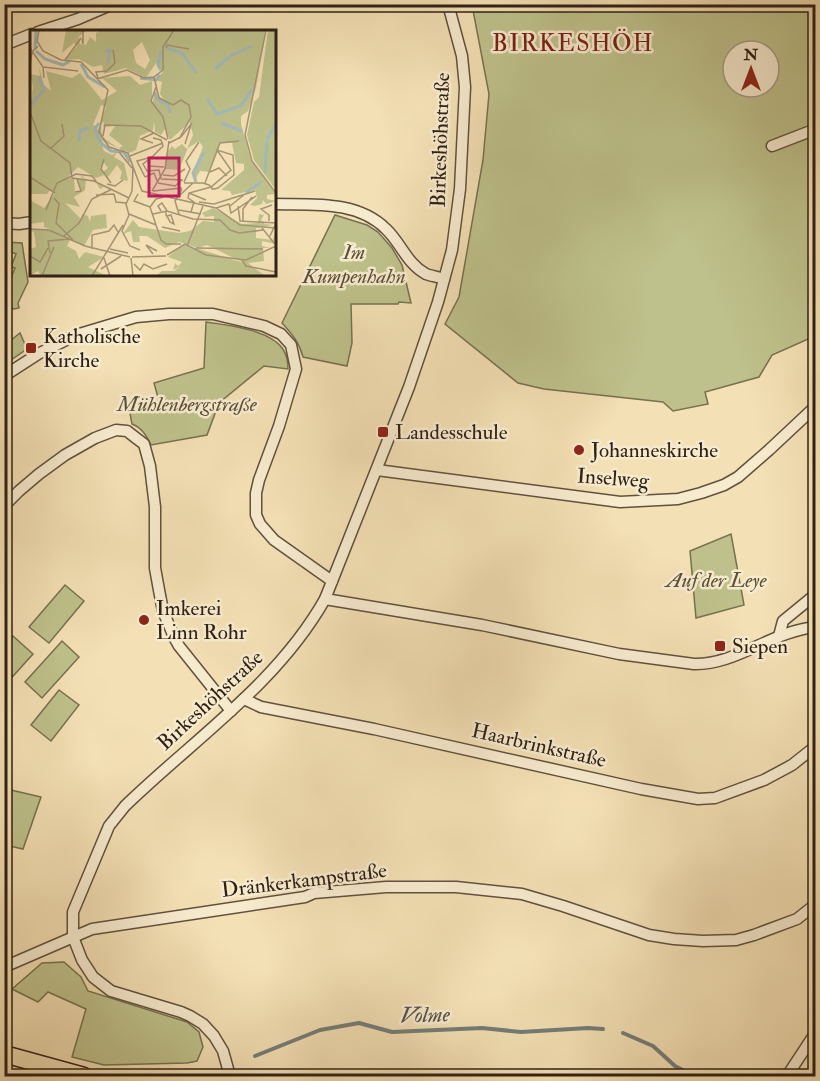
<svg xmlns="http://www.w3.org/2000/svg" width="820" height="1081" viewBox="0 0 820 1081" font-family="'IM FELL Double Pica',serif">
<style>
.green{fill:#bec18b;stroke:#767150;stroke-width:1.5;fill-rule:evenodd}
.lines{fill:none;stroke-linecap:round;stroke-linejoin:round}
.stream{stroke:#747d78;stroke-width:4}
.minor-casing{stroke:#60513e;stroke-width:13}
.primary-casing{stroke:#2f2116;stroke-width:19}
.minor{stroke:#f7ebce;stroke-width:10}
.primary{stroke:#f3e0b4;stroke-width:16}
.poi-dot{fill:#8f2418;stroke:#f7ebce;stroke-width:2}
.labels{text-anchor:middle;stroke-width:5;stroke-linejoin:round;paint-order:stroke}
.street-label{font-size:21px;fill:#2f2116;stroke:#f7ebce}
.park-label{font-size:21px;font-style:italic;fill:#5a5139;stroke:#f7ebce}
.poi-label{font-size:21px;fill:#2f2116;stroke:#f7ebce;text-anchor:start}
.water-label{font-size:22px;font-style:italic;fill:#524f47;stroke:#f7ebce}
.quarter-label{font-size:24px;letter-spacing:1.5px;fill:#7a1f14;stroke:#f7ebce}
.inset-river{fill:none;stroke:#a2bab9;stroke-width:3}
.inset-road{fill:none;stroke:#a59475;stroke-width:1.5}
.view{fill:#c2185b;fill-opacity:0.15;stroke:#c2185b;stroke-width:3}
.inset-edge{fill:none;stroke:#2f2116;stroke-width:3}
</style>
<rect width="100%" height="100%" fill="#f3e0b4"/>
<filter id="stains"><feTurbulence type="fractalNoise" baseFrequency=".00333" numOctaves="4"/><feColorMatrix values="0 0 0 0 .2 0 0 0 0 .09 0 0 0 0 .02 0 0 0 .5 -.17"/></filter>
<radialGradient id="worn" r=".72"><stop offset=".6" stop-color="#630" stop-opacity="0"/><stop offset="1" stop-color="#630" stop-opacity=".3"/></radialGradient>
<g class="green">
<path d="M472 5H815V336L772 355 759 377 705 392 708 404 673 411 663 402 544 389 518 383 445 324 459 297 483 160 489 94ZM733 51H769V87H733Z"/>
<path d="M335 215 367 225 378 232 392 248 402 265 411 303 399 302 398 304H351L352 343 347 366 303 357C299 342 292 334 282 323Z"/>
<polygon points="5,242 22,243 28,282 18,303 19,308 14,309 9,307 11,300 5,298 4,277 11,278 15,268 11,267 16,254 7,250 7,249 5,248"/>
<path d="M206 322C228 325 273 330 284 351 287 356 288 363 288 369L264 366 219 403 207 435 151 445C146 435 142 428 132 424L129 408 159 401 154 383 204 368Z"/>
<polygon points="20,333 27,349 5,364 5,345"/>
<polygon points="731,534 744,605 696,618 690,551"/>
<polygon points="65,585 84,601 49,643 29,627"/>
<polygon points="13,636 33,654 5,685 5,646"/>
<polygon points="62,641 79,657 42,698 25,682"/>
<polygon points="59,690 79,705 51,741 31,725"/>
<polygon points="11,790 41,797 23,849 5,845 5,795"/>
<polygon points="64,962 81,977 88,991 187,1022 199,1032 203,1047 197,1061 187,1063 104,1065 72,1057 86,1009 48,992 38,1002 12,989 42,963"/>
</g>
<g class="lines">
<g class="stream">
<polyline points="623,1033 653,1046 675,1066 694,1076"/>
<polyline points="255,1056 320,1030 359,1023 392,1032 482,1028 521,1032 588,1028 603,1029"/>
</g>
<defs>
<g id="minor">
<polyline points="38,32 78,19 113,4"/>
<polyline points="4,45 32,34"/>
<polyline points="772,146 816,129"/>
<path d="M274 204C312 205 357 200 386 229 401 243 407 264 426 274 431 276 439 277 444 279"/>
<polyline points="4,223 19,224 32,222"/>
<polyline points="4,376 38,354 76,335 136,317 169,314 213,314 264,326 281,334 291,345 296,369 279,426 259,480 256,493 256,515 260,524 274,540 332,581"/>
<polyline points="377,470 620,502 678,499 701,493 724,485 738,477 769,450 816,406"/>
<polyline points="4,504 8,502 19,491 39,474 65,455 95,438 116,430 127,431 136,438 144,444 150,466 155,507 155,568 159,590 163,611 174,637 179,646 231,711"/>
<path d="M325 599 482 625 619 654 694 664C736 665 772 631 816 627"/>
<polyline points="779,636 783,621 816,594"/>
<polyline points="244,699 261,707 374,729 641,789 698,799 715,798 764,780 792,765 816,746"/>
<polyline points="4,967 92,929 305,897 314,893 386,887 456,887 522,894 563,906 649,935 674,939 703,941 736,940 754,935 797,919 816,904"/>
<path d="M230 1076 223 1051 214 1036 203 1024 190 1016 181 1012 111 991 93 977 82 960 73 937V912L109 826 125 806C194 739 277 684 325 599L409 387 438 302 452 250 460 189 465 87 462 56 448 4"/>
<polyline points="787,1076 816,1032"/>
</g>
<polyline id="primary" points="4,1054 84,1076"/>
</defs>
<use href="#minor" class="minor-casing"/>
<use href="#primary" class="primary-casing"/>
<use href="#minor" class="minor"/>
<use href="#primary" class="primary"/>
</g>
<g class="poi-dot">
<rect x="25" y="342" width="12" height="12" rx="3"/>
<rect x="377" y="426" width="12" height="12" rx="3"/>
<circle cx="579" cy="450" r="6"/>
<circle cx="144" cy="620" r="6"/>
<rect x="714" y="640" width="12" height="12" rx="3"/>
</g>
<g class="labels">
<g class="street-label">
<text transform="translate(440 140) rotate(-88)" y="7">Birkeshöhstraße</text>
<text transform="translate(613 478) rotate(4)" y="7">Inselweg</text>
<text transform="translate(210 700) rotate(-43)" y="7">Birkeshöhstraße</text>
<text transform="translate(539 745) rotate(13)" y="7">Haarbrinkstraße</text>
<text transform="translate(304 880) rotate(-7)" y="7">Dränkerkampstraße</text>
</g>
<g class="park-label">
<text x="354" y="259">Im<tspan x="354" dy="24">Kumpenhahn</tspan></text>
<text x="187" y="411">Mühlenbergstraße</text>
<text x="716" y="587">Auf der Leye</text>
</g>
<g class="poi-label">
<text x="43" y="343">Katholische<tspan x="43" dy="24">Kirche</tspan></text>
<text x="395" y="439">Landesschule</text>
<text x="591" y="457">Johanneskirche</text>
<text x="156" y="615">Imkerei<tspan x="156" dy="24">Linn Rohr</tspan></text>
<text x="732" y="653">Siepen</text>
</g>
<g class="water-label">
<text transform="translate(425 1014) rotate(-2)" y="8">Volme</text>
</g>
<g class="quarter-label">
<text x="573" y="51">BIRKESHÖH</text>
</g>
</g>
<g transform="translate(30 30)">
<rect width="246" height="246" fill="#f3e0b4"/>
<path d="M36 0H57L42 12 49 7 50 14 56 15 60 7 66 12V3L71 0H235L226 58 218 81 211 86V94L221 130 246 164 237 165V169L246 171 236 174 233 170 232 174 225 176 220 175 227 168 225 160 202 165 200 161 191 160 214 140V134L206 133 202 113H190L179 142 170 141 166 148 162 144 173 117 169 111 158 118 149 140 135 139 136 124 142 116 145 119 152 114 157 119 163 105 160 92 140 110 135 99 131 105 125 102 124 91 123 100 110 106 106 120 99 123 95 120 99 127H96L89 118 93 116 79 105 85 96 73 97 74 92 70 94 76 77 71 75 63 95 68 96 66 100 71 96 72 107 88 118 70 110 74 121 82 125 87 122 84 127 94 133 98 150 93 156 97 151 90 149 92 142 87 135 78 147 73 142 78 138 74 133 70 138 74 145 66 148 48 137 37 148 44 149 45 163 51 161 48 149H57L52 148 51 145 57 150H61L68 153 74 157 70 159 66 152 56 150 55 160 44 167 50 177 35 173 51 189 52 184 58 186 60 192 61 186 76 184 77 198 63 200 54 216 40 210 37 216 46 221 49 229 55 222 74 227 58 237 77 246H11L8 241 0 246V219L6 217 4 202 0 200H22L14 197V192L0 194V170L14 178 25 163 20 160 17 164H0V83L5 87 0 82 3 56 0 44 10 46 9 37 14 55 21 61 16 41 42 48 50 43 72 70 87 61 72 48 100 46 110 55 122 51V74L127 58 126 64 134 70 130 64 132 52 126 50 133 42 126 33 116 48 96 38 74 44 72 35 63 37 49 29 35 30 47 16 44 13 32 23ZM112 12 120 30 115 39 106 33 103 20ZM238 0H246V160L224 130 217 105 224 72 229 67ZM183 178 212 194 228 193 229 184 234 185 231 190 235 194 243 195 226 198V208L243 210 246 198V214L232 211V216L240 218H233L234 231 218 233 235 246H126L132 241H144L151 236 143 240 145 233 148 236 152 232 138 227 153 214 214 233 177 215 168 218 149 212 135 218 117 206H109L110 212H103L101 201 93 204 103 190 109 197 149 203 160 201 173 191 184 192V186L175 187 172 183Z" fill="#bec18b" fill-rule="evenodd"/>
<path class="inset-river" d="M137 18 152 23 166 43M5 20 6 0M6 21 15 29 33 35 40 31M75 21 80 20 78 33M51 34 58 47 75 57M185 39 200 26 222 16M131 40 128 35 131 21M110 48 126 50 130 45M125 62 126 68 138 75 140 83M177 69 187 84 211 76 222 59M0 76 14 60 9 47M69 93 65 99 71 113 81 121 94 122 100 132M191 93 212 101M237 110 246 93M49 111 50 100 59 98M235 143 237 111M166 152 163 143 174 122M216 163 231 152"/>
<path class="inset-road" d="M9 0 7 11 13 21 31 30 51 32 78 60 69 102 79 117 98 123 112 161 186 178 210 195 246 198M236 0 215 105 222 131 246 163M52 9 53 14V1M0 18 13 37 14 48M136 18 137 15 159 19M35 30 51 8M0 35 2 22 8 16M13 37 48 41M124 47 129 68 143 75 151 70 159 75 161 87 149 109M68 48 66 42 77 41 85 33 83 20M67 49 97 40 114 48 124 47 133 40V17L144 0M126 57 121 71 133 87 138 109M0 82 11 111 40 133 42 148 64 151 99 168M73 106 75 95 111 96 137 110M123 113 111 109 124 103M139 113 151 107 162 93M155 114 161 95M20 119 34 106 32 94M89 122 102 138M100 126 133 113M74 129 71 139 81 153M118 130 113 134 117 141 129 140 131 149M118 130 119 136 134 137M103 136 102 161 96 174 99 185 92 201 100 216 110 220M180 142 189 138 197 146M133 145 144 146 155 139M0 147 25 163M115 147 107 131 122 127 133 116 131 110 123 108M115 147 124 143 128 153M131 149 153 150M154 152 160 139 156 131 169 112M128 153 145 156 152 150M154 153H173L179 155 182 158V159H184L188 158 204 145 203 125 187 120 201 140 181 157 159 163 158 168 164 172 161 182M175 153 190 113 209 111M77 154 85 156 93 150M122 161 135 139 139 111M123 161 152 158M45 162 51 161 47 149M159 163 176 170M84 164 86 172 96 173M108 164 104 171 120 177M66 165 84 164M149 166 163 153M24 168 29 174 26 193 43 210M169 172 184 174 225 161M200 176 215 164M208 176 210 191 246 193 240 206M120 177 131 210 136 214H151M120 177 126 169 134 167M186 178 199 174 201 183 226 166M16 180 27 153 46 144 62 146 66 151M149 180 171 184M131 181 128 176 132 173 137 181M135 181 136 183V185L138 188 140 192 144 194 141 185 137 186M99 184 126 195M123 184 137 181 163 189 190 190 200 200 209 203 233 200M149 184 145 171 152 159M213 191V179L222 167M239 191V185L231 179 242 175M132 197 150 201M232 198 245 214M0 199 19 200 55 216 100 227M34 206 49 193 62 169 82 159M157 216 173 176M166 218 233 219M62 219V205L79 201 84 195 88 202M80 219 98 223M20 223 18 211 39 209M123 224 116 215 127 221M137 225 155 214 176 225 216 230 246 216M0 226 10 232 18 218M102 227 136 226M74 228 80 246M101 228 103 246M212 230 216 236 246 242M104 234 110 240 114 234 123 239 137 234M71 239 91 226M12 246 24 217M62 246 93 195"/>
<path class="view" d="M119 128H149V166H119Z"/>
<rect width="246" height="246" class="inset-edge"/>
</g>
<rect width="820" height="1081" fill="none" stroke="#f3e0b4" stroke-width="24"/>
<rect x="6" y="6" width="808" height="1069" fill="none" stroke="#2f2116" stroke-width="3"/>
<rect x="12" y="12" width="796" height="1057" fill="none" stroke="#2f2116" stroke-width="1.5"/>
<g transform="translate(751 69)"><circle r="28" fill="#f7ebce" stroke="#a79a84" stroke-width="1.5"/>
<path d="M0-4.5L10 22L0 15L-10 22Z" fill="#8f2418"/>
<text y="-9" font-size="16" font-weight="bold" text-anchor="middle" fill="#2f2116">N</text>
</g>
<rect width="100%" height="100%" filter="url(#stains)"/>
<rect width="100%" height="100%" fill="url(#worn)"/>
</svg>
